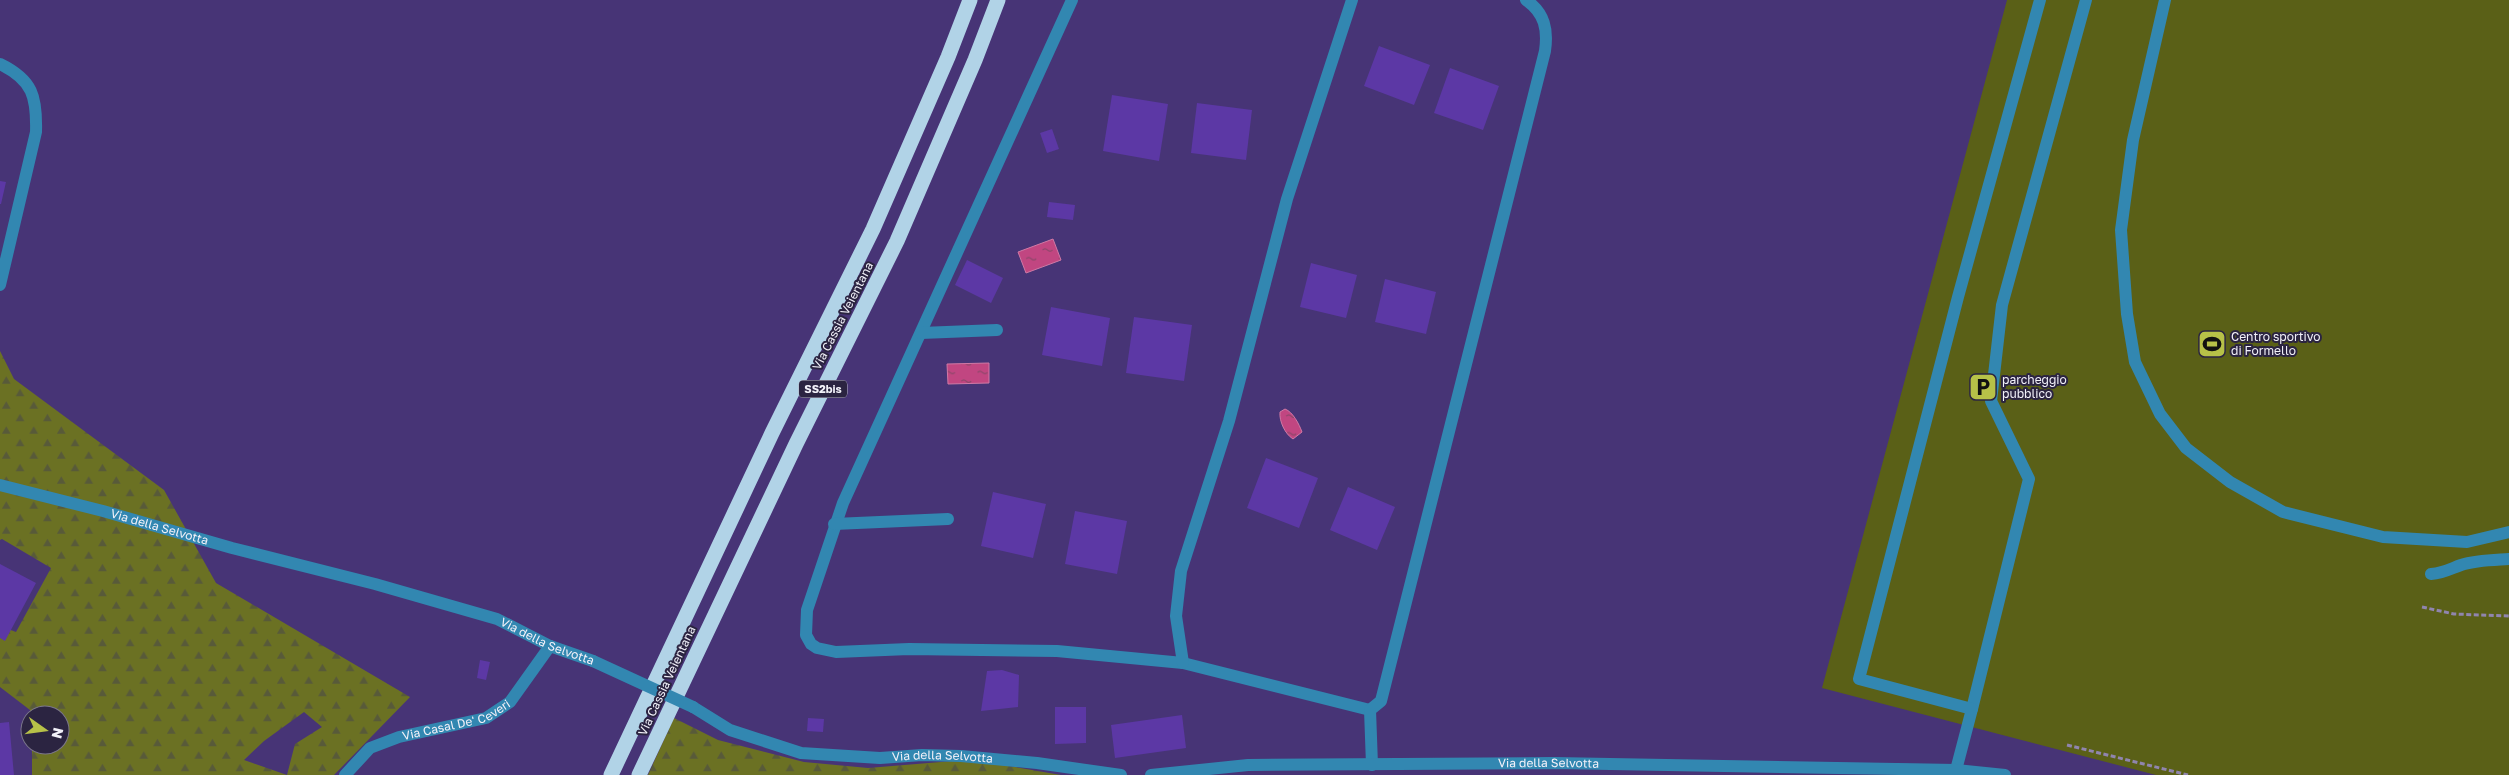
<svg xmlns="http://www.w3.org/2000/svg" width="2509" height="775" viewBox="0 0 2509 775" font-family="'Golos Text',sans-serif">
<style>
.forest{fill:url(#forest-firs);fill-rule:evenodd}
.pitch{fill:#5a6017}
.water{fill:url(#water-ripples);stroke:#d079a5}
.building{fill:#5c38a5}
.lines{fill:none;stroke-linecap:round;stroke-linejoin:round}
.path{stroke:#9085ae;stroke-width:3;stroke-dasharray:5 2.5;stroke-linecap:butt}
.minor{stroke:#3287b1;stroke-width:12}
.highway{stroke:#b1d3e7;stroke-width:15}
.minor-bridge{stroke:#3287b1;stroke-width:12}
.labels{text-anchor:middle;stroke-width:4;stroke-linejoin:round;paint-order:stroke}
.shield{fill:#2b2441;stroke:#b6b4c2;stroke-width:1}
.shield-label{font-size:11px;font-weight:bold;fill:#f2f1f9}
.street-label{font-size:12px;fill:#f2f1f9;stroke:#2b2441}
.poi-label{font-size:12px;fill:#f2f1f9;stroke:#2b2441;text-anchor:start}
</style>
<defs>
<pattern id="forest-firs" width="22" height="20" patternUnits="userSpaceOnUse" patternTransform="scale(1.25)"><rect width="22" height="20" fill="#6b7123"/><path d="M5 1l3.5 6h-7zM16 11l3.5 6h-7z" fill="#585a39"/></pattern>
<pattern id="water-ripples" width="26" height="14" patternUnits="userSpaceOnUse" patternTransform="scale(1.25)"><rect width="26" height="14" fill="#c14681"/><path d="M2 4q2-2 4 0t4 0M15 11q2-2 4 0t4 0" fill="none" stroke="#8b4769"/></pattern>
</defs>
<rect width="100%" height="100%" fill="#473476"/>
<g class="forest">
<path d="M0 351 14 379 164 490 216 583 410 697 334 775H32V745H60V715H30V710L0 687V626L16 632 51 568 2 539 0 540ZM304 712 322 727 295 744 287 775 244 760 264 741Z"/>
<polygon points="674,718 718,740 804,762 868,768 953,761 1003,765 1061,775 648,775"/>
</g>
<polygon class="pitch" points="2007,0 2509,0 2509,775 2156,775 1822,688"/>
<g class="water">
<polygon points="1053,239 1061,260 1026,273 1018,252"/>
<polygon points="989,363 989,383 948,384 947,364"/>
<path d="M1285 409C1293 412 1299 424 1302 432L1293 439C1285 434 1279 421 1280 412Z"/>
</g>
<g class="building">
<polygon points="1379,46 1430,65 1414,105 1364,86"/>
<polygon points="1450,68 1499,86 1483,130 1434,113"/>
<polygon points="1112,95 1168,104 1159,161 1103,151"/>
<polygon points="1197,103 1252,110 1246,160 1191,153"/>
<polygon points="1052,129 1059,149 1047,153 1040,133"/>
<polygon points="0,181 6,182 1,204 0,204"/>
<polygon points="1049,202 1075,205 1073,220 1047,217"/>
<polygon points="967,260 1003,278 991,303 955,285"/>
<polygon points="1311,263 1357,275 1346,318 1300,307"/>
<polygon points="1385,279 1436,292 1426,334 1375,322"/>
<polygon points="1051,307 1110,318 1102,366 1042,355"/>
<polygon points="1134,317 1192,325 1184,381 1126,373"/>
<polygon points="1266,458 1318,478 1299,528 1247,508"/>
<polygon points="1348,487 1395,507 1377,550 1330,530"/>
<polygon points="993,492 1046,504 1033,558 981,546"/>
<polygon points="1075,511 1127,521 1117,574 1065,564"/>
<polygon points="0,564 36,583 5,641 0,638"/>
<polygon points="480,660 490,662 486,680 477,678"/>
<polygon points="1002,670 1019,675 1018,707 981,711 987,671"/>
<polygon points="1055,707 1086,707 1086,743 1055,744"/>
<polygon points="1182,715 1186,748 1115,758 1111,725"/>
<polygon points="808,718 824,719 823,732 807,731"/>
<polygon points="9,722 14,775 0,775 0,723"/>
</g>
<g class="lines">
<g class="path">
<polyline points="2422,607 2454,614 2509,616"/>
<polyline points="2067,745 2188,775"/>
</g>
<g class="minor">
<polyline points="1072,0 843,503 807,610 806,635 811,644 817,648 836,652 909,649 1057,651 1183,663 1370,710"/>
<polyline points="2165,0 2133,140 2121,230 2127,314 2135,362 2160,414 2186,448 2230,482 2283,512 2383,537 2467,542 2509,532"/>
<path d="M0 64C33 80 37 97 36 132L0 285"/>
<polyline points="921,333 997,330"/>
<path id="s1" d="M0 485 103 511 232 548 375 584 497 619 550 646 593 661"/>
<polyline points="834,524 948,519"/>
<path d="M2431 574C2444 573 2450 569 2461 565 2476 560 2493 560 2509 559"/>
<polyline points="1183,663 1176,616 1181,571 1229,421 1287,199 1352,0"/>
<path id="s2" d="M693 707 730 730 801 753 880 758 922 755 961 756 1037 763 1121 775"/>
<polyline points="1972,709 2029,479 1991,401 2002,305 2086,0"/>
<path d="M1372 765 1370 710 1381 701 1545 51C1548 30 1545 13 1526 0"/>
<polyline points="1956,770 1972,709 1859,679 1958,297 2040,0"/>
<path id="s3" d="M345 775 370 748 399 737 486 718 510 702 550 646"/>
<path id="s4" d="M1151 775 1248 765 1554 763 1956 770 2005 775"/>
</g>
<g class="highway">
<polyline points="611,775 772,433 873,229 948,57 970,0"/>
<polyline points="639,775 796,444 897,241 975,60 998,0"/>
</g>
<polyline class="minor-bridge" points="593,661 693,707"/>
</g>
<defs>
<symbol id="stadium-square" viewBox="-11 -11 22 22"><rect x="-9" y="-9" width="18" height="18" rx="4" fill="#b7c148" stroke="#2b2441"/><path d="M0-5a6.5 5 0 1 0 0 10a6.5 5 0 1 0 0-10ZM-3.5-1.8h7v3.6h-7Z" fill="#111"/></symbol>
<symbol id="parking-square" viewBox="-11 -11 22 22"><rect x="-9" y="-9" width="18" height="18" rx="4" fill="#b7c148" stroke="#2b2441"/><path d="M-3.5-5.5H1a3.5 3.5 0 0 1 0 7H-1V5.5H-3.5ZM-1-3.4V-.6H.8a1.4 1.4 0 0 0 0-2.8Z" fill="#111"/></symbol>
</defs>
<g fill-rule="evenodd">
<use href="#stadium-square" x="2196" y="328" width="32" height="32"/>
<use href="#parking-square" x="1967" y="371" width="32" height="32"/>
</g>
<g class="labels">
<rect class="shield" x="799" y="380.5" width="48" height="17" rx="4"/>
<g class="shield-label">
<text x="823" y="393">SS2bis</text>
</g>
<g class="street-label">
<text transform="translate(843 316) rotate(-63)" y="4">Via Cassia Veientana</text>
<text dy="4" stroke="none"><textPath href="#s1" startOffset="165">Via della Selvotta</textPath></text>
<text dy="4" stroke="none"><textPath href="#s1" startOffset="570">Via della Selvotta</textPath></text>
<text transform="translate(667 681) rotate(-65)" y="4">Via Cassia Veientana</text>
<text dy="4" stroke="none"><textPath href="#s3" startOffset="128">Via Casal De' Ceveri</textPath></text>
<text dy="4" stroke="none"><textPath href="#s2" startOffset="260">Via della Selvotta</textPath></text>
<text dy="4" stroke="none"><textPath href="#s4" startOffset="398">Via della Selvotta</textPath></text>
</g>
<g class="poi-label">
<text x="2231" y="341">Centro sportivo<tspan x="2231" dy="14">di Formello</tspan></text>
<text x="2002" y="384">parcheggio<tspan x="2002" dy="14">pubblico</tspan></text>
</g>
</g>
<g transform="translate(45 730) rotate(104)"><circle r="24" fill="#2b2441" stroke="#7b768b"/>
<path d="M0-4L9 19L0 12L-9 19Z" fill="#b7c148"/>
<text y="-8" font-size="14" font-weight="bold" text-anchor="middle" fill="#f2f1f9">N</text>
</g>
</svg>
